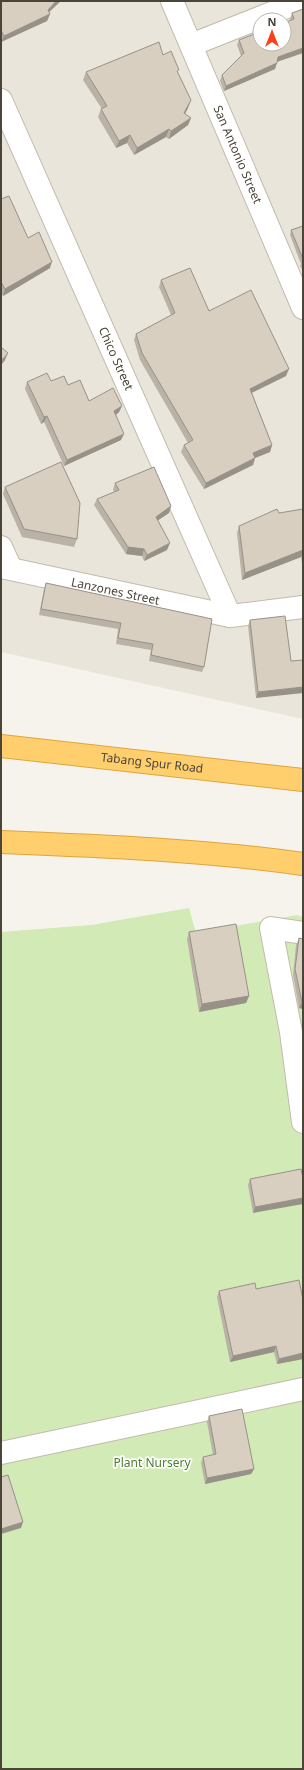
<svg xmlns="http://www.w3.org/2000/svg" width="304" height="1770" viewBox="0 0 304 1770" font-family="'Noto Sans',sans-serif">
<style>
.residential{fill:#eae5da;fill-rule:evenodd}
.green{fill:#d2eab5}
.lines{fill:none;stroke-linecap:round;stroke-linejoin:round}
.street-casing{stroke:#c2bbae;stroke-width:24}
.highway-casing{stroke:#e0a43c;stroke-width:24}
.street{stroke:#fff;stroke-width:22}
.highway{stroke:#ffcf6e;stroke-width:22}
.wall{fill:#bab2a6}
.shaded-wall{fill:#979187}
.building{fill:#d8cfc1;stroke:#979187}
.labels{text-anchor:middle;stroke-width:3.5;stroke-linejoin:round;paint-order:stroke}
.street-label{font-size:12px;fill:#4b4439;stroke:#fff}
.park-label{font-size:12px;fill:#4a7f2a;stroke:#fff}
</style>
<rect width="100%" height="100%" fill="#f6f3ec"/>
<path class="residential" d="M1 1H303V719L1 652ZM260 20H284V44H260Z"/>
<polygon class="green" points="189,908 196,933 297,915 303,917 303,1769 1,1769 1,932 91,925"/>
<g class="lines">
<defs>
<g id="street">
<path id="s1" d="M172 1 303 308"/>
<polyline points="191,45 302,1"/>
<path id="s2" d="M1 100 230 616"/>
<polyline points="1,547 11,569"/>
<path id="s3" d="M1 567 230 616 303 607"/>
<polyline points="303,933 271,928 291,1032 303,1122"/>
<polyline points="1,1453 303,1389"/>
</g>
<g id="highway">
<path id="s4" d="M1 746 303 780"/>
<path d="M1 842C102 846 203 850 303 864"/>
</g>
</defs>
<use href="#street" class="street-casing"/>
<use href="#highway" class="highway-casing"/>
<use href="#street" class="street"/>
<use href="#highway" class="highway"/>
</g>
<g class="wall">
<polygon points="1,1 49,13 50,14 47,21 1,42"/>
<polygon points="303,9 303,53 277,62 275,69 224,91 220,81 222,75 241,56 237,45 239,40 291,20 290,19 292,13"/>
<polygon points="86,72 178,73 188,108 185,114 191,118 188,125 169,139 166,137 134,155 127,143 116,148 98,117 101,109 102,109 83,80"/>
<polygon points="1,199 28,238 50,268 3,296 1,293"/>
<polygon points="303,226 303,271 300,266 301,264 290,235 291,230"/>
<polygon points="161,280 209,311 286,376 252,393 272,445 270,452 255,458 253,465 204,489 181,452 184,445 188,443 140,360 134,340 136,334 171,315 159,287"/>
<polygon points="1,347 5,360 1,365"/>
<polygon points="51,381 68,385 89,401 122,406 119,412 116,415 121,440 64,466 44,422 41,424 25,389 27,382"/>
<polygon points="115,483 171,506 169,513 158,520 167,550 144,561 142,556 126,554 94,505 97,499 114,492 113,490"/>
<polygon points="5,487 77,539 74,547 22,537 3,494"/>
<polygon points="303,509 303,571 301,557 242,580 237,533 239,526 279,513"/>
<polygon points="46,583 204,667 202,672 149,661 151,650 116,644 118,629 39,615 44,589"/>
<polygon points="250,620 291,661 256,698 248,626"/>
<polygon points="189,932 249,996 246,1003 199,1012 187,939"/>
<polygon points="299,938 303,939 303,1009 299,1008 293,975 296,945"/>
<polygon points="303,1178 253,1213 248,1185 250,1179"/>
<polygon points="256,1289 303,1300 303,1359 277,1364 274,1352 230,1362 217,1297 219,1291"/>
<polygon points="209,1416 254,1469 251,1474 205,1484 201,1463 203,1457 213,1455 207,1422"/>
</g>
<g class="shaded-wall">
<polygon points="56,1 61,1 45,16 48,10"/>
<polygon points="50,14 47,21 1,42 4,36"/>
<polygon points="303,48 303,53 276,62 278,57"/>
<polygon points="277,63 275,69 224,91 226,86"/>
<polygon points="191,100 188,108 181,121 184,113"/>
<polygon points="191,118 188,125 169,139 171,131"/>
<polygon points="169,129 166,137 134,155 137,148"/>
<polygon points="130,135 127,143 116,148 119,141"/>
<polygon points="52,262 50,268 3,296 5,289"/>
<polygon points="8,353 5,360 1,365 3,359"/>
<polygon points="289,369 286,376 247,395 250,389"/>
<polygon points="122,406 119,412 112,418 114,411"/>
<polygon points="47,416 44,422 41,424 44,417"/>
<polygon points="124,434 121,440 64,466 67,460"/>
<polygon points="272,445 270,452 255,458 253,465 204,489 206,483 253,453"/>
<polygon points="171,506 169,513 154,523 156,517"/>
<polygon points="170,543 167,550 144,561 147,555"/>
<polygon points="128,547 144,549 142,556 126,554"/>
<polygon points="303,550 301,557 242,580 245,573"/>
<polygon points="303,687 303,693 256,698 258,692"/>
<polygon points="249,996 246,1003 199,1012 202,1004"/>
<polygon points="302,1002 303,1002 303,1009 299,1008"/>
<polygon points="303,1198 303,1204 253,1213 255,1207"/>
<polygon points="276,1346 274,1352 230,1362 233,1356"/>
<polygon points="303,1353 303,1359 277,1364 279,1359"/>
<polygon points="254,1469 251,1474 205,1484 207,1478"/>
<polygon points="23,1522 21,1528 1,1534 1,1529"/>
</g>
<g class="building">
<polygon points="1,1 56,1 48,10 50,14 4,36 1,30"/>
<polygon points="303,9 303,48 278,57 277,63 226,86 222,75 244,53 239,40 260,32 260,44 284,44 284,23 294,19 292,13"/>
<polygon points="159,42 163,55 171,51 179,70 177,71 191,100 184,113 191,118 171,131 169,129 137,148 130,135 119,141 101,109 107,106 86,72"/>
<polygon points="9,196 28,238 39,232 52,262 5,289 1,282 1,199"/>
<polygon points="303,226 303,259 291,230"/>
<polygon points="190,268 209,311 251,290 289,369 250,389 272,445 253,453 255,458 206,483 184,445 193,440 142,353 136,334 175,313 161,280"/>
<polygon points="1,347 8,353 3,359 1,358"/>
<polygon points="47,373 51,381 64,376 68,385 80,380 89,401 113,388 122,406 114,411 124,434 67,460 47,416 44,417 27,382"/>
<polygon points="61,462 80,503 77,539 24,529 5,487"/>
<polygon points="154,467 171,506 156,517 170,543 147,555 144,549 128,547 97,499 119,490 115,483"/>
<polygon points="277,509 279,513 303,509 303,550 245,573 239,526"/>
<polygon points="46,583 212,619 204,667 151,655 153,644 118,638 121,623 41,609"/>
<polygon points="285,616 291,661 303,660 303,687 258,692 250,620"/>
<polygon points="236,924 249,996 202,1004 189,932"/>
<polygon points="299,938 303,939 303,1002 302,1002 295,969"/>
<polygon points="301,1169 303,1178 303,1198 255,1207 250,1179"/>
<polygon points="299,1280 303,1300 303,1353 279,1359 276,1346 233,1356 219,1291 255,1283 256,1289"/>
<polygon points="242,1409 254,1469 207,1478 203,1457 216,1454 209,1416"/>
<polygon points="8,1475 23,1522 1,1529 1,1477"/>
</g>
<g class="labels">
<g class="street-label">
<text dy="4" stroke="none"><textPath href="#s1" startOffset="167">San Antonio Street</textPath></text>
<text dy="4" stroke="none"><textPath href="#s2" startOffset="283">Chico Street</textPath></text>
<text dy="4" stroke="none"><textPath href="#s3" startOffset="117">Lanzones Street</textPath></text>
<text dy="4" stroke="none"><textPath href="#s4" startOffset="152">Tabang Spur Road</textPath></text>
</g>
<g class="park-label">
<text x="152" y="1467">Plant Nursery</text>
</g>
</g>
<rect width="304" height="1770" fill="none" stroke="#4b4439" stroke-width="4"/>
<g transform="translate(272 32)"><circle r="19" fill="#ffffff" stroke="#b7b4b0"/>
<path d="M0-3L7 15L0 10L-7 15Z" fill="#fc3f1d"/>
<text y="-6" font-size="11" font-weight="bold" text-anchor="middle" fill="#4b4439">N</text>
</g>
</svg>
